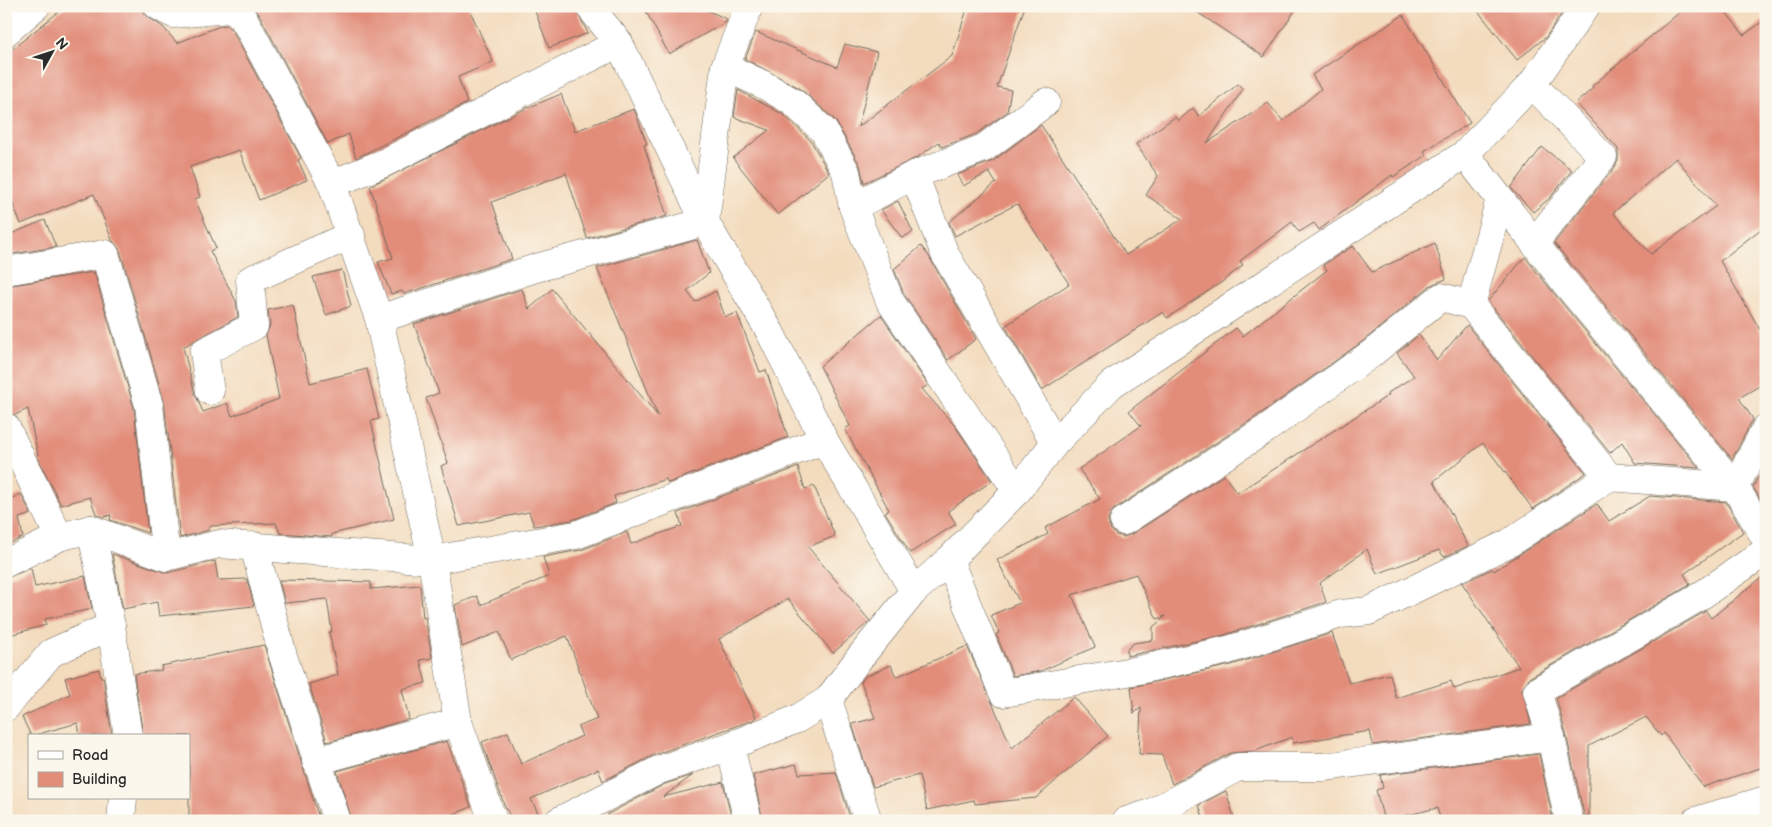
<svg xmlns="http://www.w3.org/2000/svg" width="1772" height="827" viewBox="0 0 1772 827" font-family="'Balsamiq Sans',sans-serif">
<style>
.building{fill:#e28d7a;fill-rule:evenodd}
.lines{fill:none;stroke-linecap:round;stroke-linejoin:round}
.street-casing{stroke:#71695e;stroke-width:29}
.street{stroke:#fff;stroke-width:28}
</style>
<rect width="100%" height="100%" fill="#fbf7ec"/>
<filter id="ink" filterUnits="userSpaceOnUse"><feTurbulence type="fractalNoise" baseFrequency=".02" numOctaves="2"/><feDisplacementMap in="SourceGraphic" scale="10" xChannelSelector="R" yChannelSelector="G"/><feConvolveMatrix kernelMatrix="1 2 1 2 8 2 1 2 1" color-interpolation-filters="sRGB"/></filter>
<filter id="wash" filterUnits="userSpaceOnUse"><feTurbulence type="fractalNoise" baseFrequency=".0096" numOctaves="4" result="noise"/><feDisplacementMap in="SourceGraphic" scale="20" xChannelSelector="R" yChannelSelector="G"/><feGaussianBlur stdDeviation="1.12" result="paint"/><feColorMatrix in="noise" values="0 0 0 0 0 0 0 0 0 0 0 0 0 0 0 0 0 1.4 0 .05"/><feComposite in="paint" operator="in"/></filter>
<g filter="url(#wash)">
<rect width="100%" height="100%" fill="#f3dbbd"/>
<g id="blocks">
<g class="building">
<polygon points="66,6 142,6 145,15 163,27 177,43 220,26 226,25 232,30 301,158 298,160 307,180 259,200 239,150 190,167 200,197 195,199 216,248 210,251 236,301 238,317 183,347 195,394 203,412 227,403 232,416 279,399 266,335 270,325 268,310 293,305 310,383 367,369 379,419 371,421 394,519 332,534 332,537 280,533 276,523 209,526 209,530 180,538 164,401 120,250 112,240 94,194 21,224 6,187 6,54"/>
<polygon points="252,6 468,6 493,62 458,77 467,103 356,158 349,134 328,144 259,14"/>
<polygon points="533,6 574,6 588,33 549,48"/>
<polygon points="643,6 697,6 727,19 726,22 669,54"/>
<polygon points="968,6 1025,6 997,87 1011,90 1007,112 976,134 942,147 939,142 918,157 864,183 860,165 835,120 801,89 745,59 756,32 837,67 845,44 877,52 858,127 952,56"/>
<polygon points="1188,6 1298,6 1264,57"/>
<polygon points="1474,6 1560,6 1564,10 1546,37 1517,60"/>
<path d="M1687 6H1721L1744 35 1766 19V225L1720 261 1766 340V382L1739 398 1753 419 1732 459 1554 243 1615 167 1618 160V149L1576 103 1593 88 1592 86ZM1676 158 1716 206 1651 254 1613 213Z"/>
<polygon points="1403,15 1470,123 1424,151 1427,155 1393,177 1392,175 1319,230 1314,223 1299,232 1292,222 1240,261 1243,265 1222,282 1167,318 1163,312 1042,390 1005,326 1069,284 1017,204 955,236 949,222 996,183 989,172 963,186 957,175 993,161 1041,125 1126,255 1182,219 1146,195 1158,176 1136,144 1175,117 1178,121 1193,108 1199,116 1238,84 1243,89 1207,143 1268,103 1283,121 1321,89 1312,75"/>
<polygon points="738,90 784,115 811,141 829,173 778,215 733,158 769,130 734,117"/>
<polygon points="561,94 575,131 634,109 647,144 644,145 667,216 587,238 566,173 492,202 512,259 404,294 402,291 391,294 378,262 393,258 370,186 527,108"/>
<polygon points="1542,147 1572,170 1550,198 1533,212 1511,188"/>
<polygon points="898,201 913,232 902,238 881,210"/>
<polygon points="45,220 56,247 6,255 6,236"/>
<polygon points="697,240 709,273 687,291 695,302 716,291 725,317 737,313 760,372 766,370 788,437 668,483 666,479 614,496 616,503 572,520 534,526 529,512 459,526 441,466 448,463 426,398 439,393 414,324 522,289 529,309 552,289 658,416 597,268"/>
<polygon points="1435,243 1446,279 1431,285 1362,342 1257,416 1116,508 1110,513 1108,521 1111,530 1116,535 1124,537 1132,534 1224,475 1237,493 1389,395 1388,393 1414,376 1397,353 1419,335 1437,360 1467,325 1586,473 1533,509 1483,443 1434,481 1468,546 1444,557 1439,550 1377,574 1367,549 1320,583 1326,602 1224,635 1127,656 1127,649 1134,643 1153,640 1153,627 1166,616 1157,619 1136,574 1072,595 1095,647 1041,671 1013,676 996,634 999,633 991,615 1020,603 997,560 1048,534 1045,528 1100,499 1079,469 1141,426 1129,411 1236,328 1243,336 1327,270 1323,265 1353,246 1372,272"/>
<polygon points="921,246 928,255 976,339 948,360 904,294 894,269"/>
<polygon points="1525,257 1552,291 1699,468 1635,463 1622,442 1610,453 1488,301"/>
<polygon points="342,270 351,306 326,315 313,277"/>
<polygon points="94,272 134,408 148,533 110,520 111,515 104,517 96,514 90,497 61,505 39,460 28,409 15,415 6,412 6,286"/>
<polygon points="881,315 928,385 922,389 955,426 992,481 948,511 956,524 910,553 885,512 889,510 845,429 850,426 820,366"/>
<polygon points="1766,462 1766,508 1753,487"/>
<polygon points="798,467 805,489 814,486 835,536 808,547 870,621 833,653 788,599 719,639 756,717 753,720 654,755 603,781 598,769 531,799 542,821 512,821 504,804 482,742 508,732 521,764 582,736 578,727 597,719 567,636 511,660 499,632 462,647 455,605 477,596 481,605 549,576 543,557 581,550 627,532 631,544 682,526 678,513"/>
<polygon points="21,494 31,514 19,518 23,537 6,545 6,501"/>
<polygon points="1650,496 1726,502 1743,532 1684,574 1690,584 1688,586 1529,678 1522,689 1531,724 1373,745 1370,731 1293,743 1292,737 1255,751 1231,753 1172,784 1162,755 1139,754 1141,707 1134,714 1131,687 1231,665 1332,633 1349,683 1390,674 1396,698 1451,681 1454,689 1519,667 1462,583 1492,569 1494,571 1597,504 1609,521"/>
<polygon points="112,554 167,573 215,561 218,580 247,579 254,606 159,616 157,602 123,609"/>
<polygon points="31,568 35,587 85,576 92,609 45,619 46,625 6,636 6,578"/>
<polygon points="1766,574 1766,766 1703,787 1664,733 1661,736 1646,717 1589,746 1589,816 1584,815 1566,734 1556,698 1706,611 1711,618"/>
<polygon points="279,580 371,582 371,589 420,585 423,618 425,617 432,658 420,660 426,683 402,689 409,719 327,742 309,684 338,675 329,632 332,632 327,599 285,603"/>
<polygon points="264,645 320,821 189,821 189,736 143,736 134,674 162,670 161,666"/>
<polygon points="967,646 1012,748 1074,697 1108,736 1036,798 975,804 974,800 927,810 919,775 873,787 852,724 875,718 861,682 866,676 891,665 896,677"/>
<polygon points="99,669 101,677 103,677 112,736 80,736 78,723 31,736 22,717 70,694 65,678"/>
<polygon points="447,741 471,807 437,821 352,821 337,771"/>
<polygon points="1539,754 1553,821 1441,821 1437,808 1384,821 1376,790 1383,788 1380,775"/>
<polygon points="796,764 799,774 836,772 851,821 763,821 753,775"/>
<polygon points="693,775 663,797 723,782 732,821 609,821 608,814 665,784"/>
<polygon points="1226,791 1235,821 1204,821 1199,805"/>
</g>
</g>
</g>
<g filter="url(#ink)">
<use href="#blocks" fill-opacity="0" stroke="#71695e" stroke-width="1"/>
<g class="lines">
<defs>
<g id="street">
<polyline points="158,6 173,14 229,9 237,13 245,21 332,184 379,319"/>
<polyline points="589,6 619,43 705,222 770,332 824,440 914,591"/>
<polyline points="6,32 36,6"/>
<polyline points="725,67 764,85 793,102 824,131 846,172 853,207 890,301 1017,491"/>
<polyline points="1532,84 1603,157 1534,243"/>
<polyline points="1465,154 1564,281 1735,487 1766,539"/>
<polyline points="914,175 945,254 1055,443"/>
<polyline points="332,184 384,163 619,43"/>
<polyline points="853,207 914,175 984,148 1046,102"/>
<polyline points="6,271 105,254 149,405 166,557"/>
<polyline points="1471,305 1609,477"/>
<polyline points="210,391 204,352 254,326 250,280 351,235"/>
<polyline points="6,427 59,537"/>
<polyline points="1124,521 1266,429 1371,354 1441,297 1471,305 1500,199"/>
<polyline points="91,529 111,626 128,736"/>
<polyline points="254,546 283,656 337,821"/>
<polyline points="949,560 1003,693 1139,670 1228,650 1341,614 1369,611 1509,543 1609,477 1735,487 1766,428"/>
<polyline points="6,563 59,537 91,529 166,557 219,544 432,560 576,535 824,440"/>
<polyline points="828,700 868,821"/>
<polyline points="6,707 51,653 111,626"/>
<polyline points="730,746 748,821"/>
<polyline points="316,761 458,722"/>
<polyline points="1151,813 1238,767 1324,767 1551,737"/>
<polyline points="121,821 123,798"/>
<polyline points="493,821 458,722 432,560 379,319 536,268 705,222 725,67 749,6"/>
<polyline points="559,821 659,770 730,746 797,719 828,700 857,661 914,591 949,560 1017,491 1055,443 1112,384 1465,154 1532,84 1586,6"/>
<polyline points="1126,821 1151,813 1155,821"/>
<polyline points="1569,821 1551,737 1537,691 1696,599 1766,551"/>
<polyline points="1696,821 1766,800"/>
</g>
</defs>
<use href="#street" class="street-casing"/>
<use href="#street" class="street"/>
</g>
</g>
<rect width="1772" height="827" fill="none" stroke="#fbf7ec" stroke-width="25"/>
<rect x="28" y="734" width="162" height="65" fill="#fbf7ec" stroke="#a8a59f"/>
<rect x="38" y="751" width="25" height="8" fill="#ffffff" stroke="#a8a59f"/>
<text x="72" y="760" font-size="15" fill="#2b2b2b">Road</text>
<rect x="38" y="772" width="25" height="15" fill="#e28d7a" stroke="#a8a59f"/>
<text x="72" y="784" font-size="15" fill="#2b2b2b">Building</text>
<g transform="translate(52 52) rotate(50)" stroke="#fbf7ec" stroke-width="4" paint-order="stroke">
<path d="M0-4L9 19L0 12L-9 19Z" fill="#2b2b2b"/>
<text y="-8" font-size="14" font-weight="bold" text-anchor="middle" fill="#2b2b2b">N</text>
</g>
</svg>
